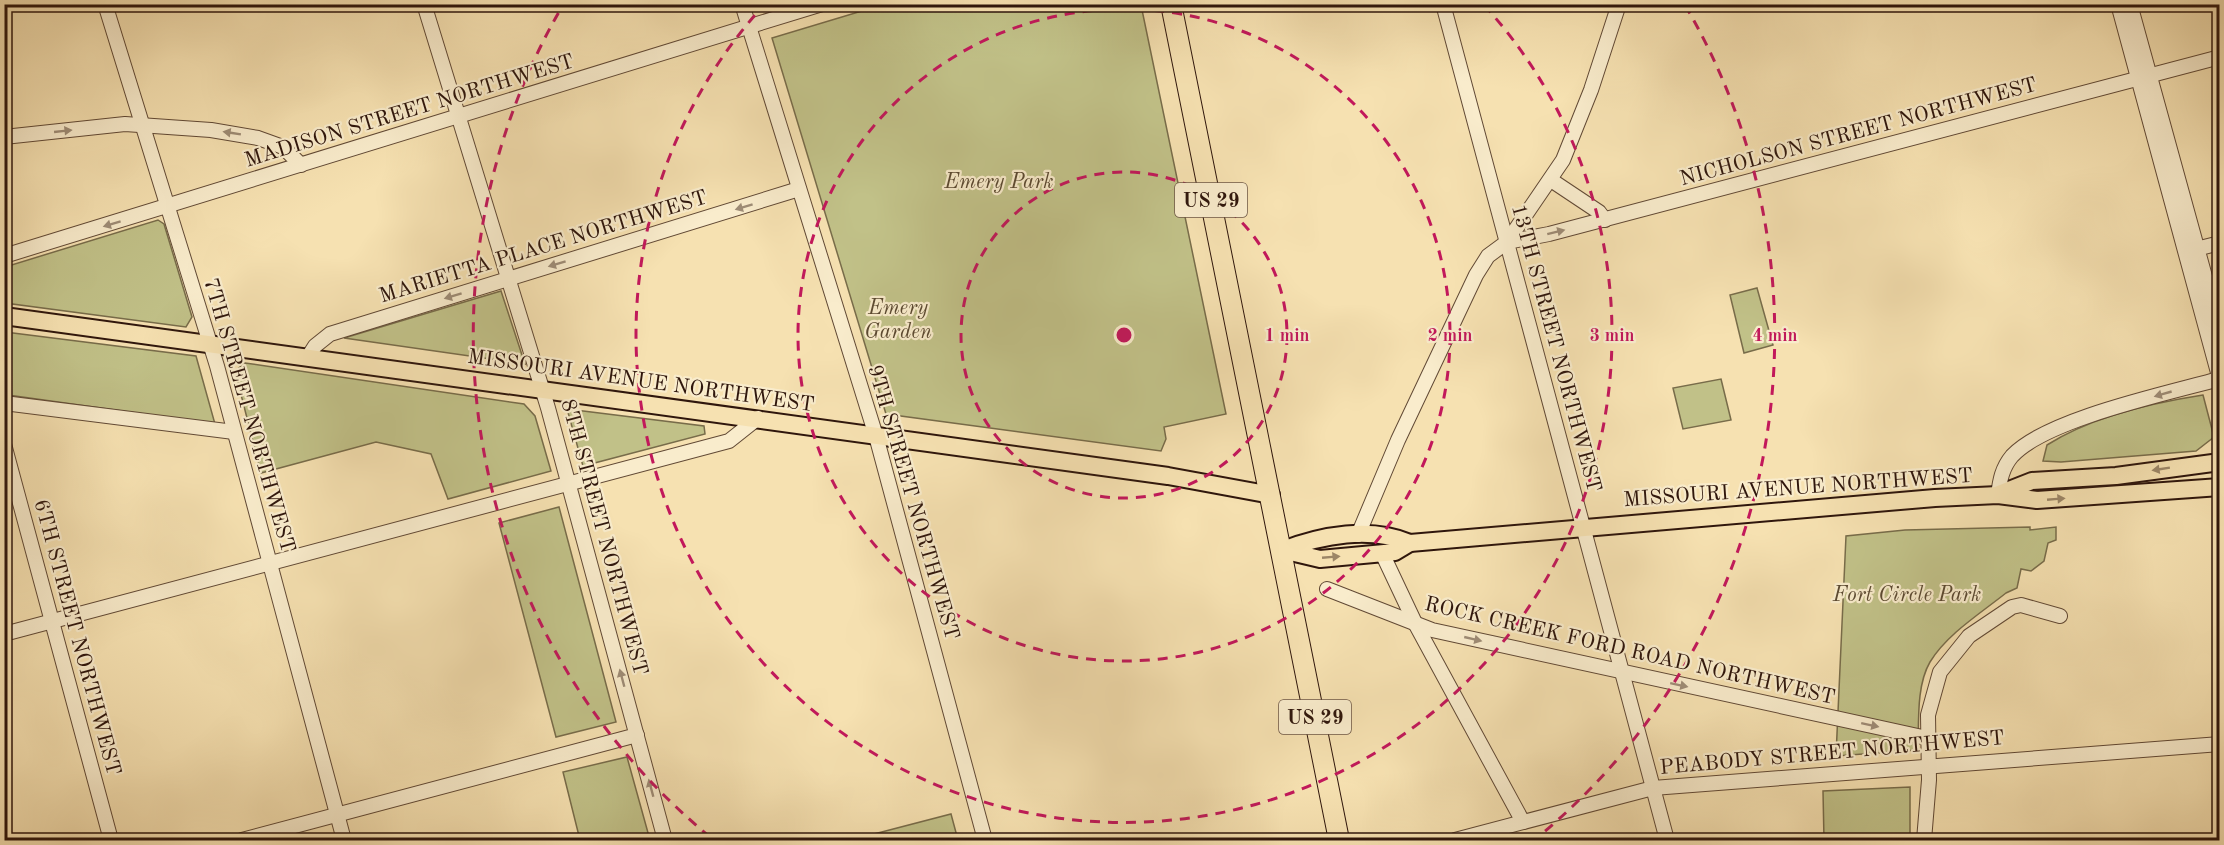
<svg xmlns="http://www.w3.org/2000/svg" width="2224" height="845" viewBox="0 0 2224 845" font-family="'Old Standard TT',serif">
<style>
.green{fill:#c1c188;stroke:#786c4a;stroke-width:1.5}
.lines{fill:none;stroke-linecap:round;stroke-linejoin:round}
.minor-casing{stroke:#614935;stroke-width:16}
.major-casing{stroke:#2f160c;stroke-width:20}
.highway-casing{stroke:#2f160c;stroke-width:22}
.minor{stroke:#f9eccc;stroke-width:14}
.major{stroke:#f6e1b1;stroke-width:16}
.highway{stroke:#f6e1b1;stroke-width:20}
.oneway{fill:#9e8c76}
.oneway2{fill:#9c8667}
.ring{fill:none;stroke:#c2185b;stroke-width:3;stroke-dasharray:10 8}
.labels{text-anchor:middle;stroke-width:4.5;stroke-linejoin:round;paint-order:stroke}
.shield{fill:#f9eccc;stroke:#6c5646;stroke-width:1.5}
.shield-label{font-size:20px;font-weight:bold;fill:#2f160c}
.street-label{font-size:21px;fill:#2f160c;stroke:#f9eccc}
.park-label{font-size:21px;font-style:italic;fill:#5b4931;stroke:#f9eccc}
.centre{fill:#c2185b;stroke:#f9eccc;stroke-width:3}
.ring-label{font-size:18px;text-anchor:middle;font-weight:bold;fill:#c2185b;stroke:#f9eccc;stroke-width:4.5;stroke-linejoin:round;paint-order:stroke}
</style>
<rect width="100%" height="100%" fill="#f6e1b1"/>
<filter id="stains"><feTurbulence type="fractalNoise" baseFrequency=".00333" numOctaves="4"/><feColorMatrix values="0 0 0 0 .2 0 0 0 0 .09 0 0 0 0 .02 0 0 0 .5 -.17"/></filter>
<radialGradient id="worn" r=".72"><stop offset=".6" stop-color="#630" stop-opacity="0"/><stop offset="1" stop-color="#630" stop-opacity=".3"/></radialGradient>
<g class="green">
<polygon points="885,4 1141,5 1226,414 1164,427 1166,439 1161,451 886,414 772,38"/>
<polygon points="158,220 164,224 192,317 186,327 5,303 5,267"/>
<polygon points="1757,288 1773,345 1744,353 1730,295"/>
<polygon points="501,291 525,364 344,338"/>
<polygon points="5,332 196,356 215,424 8,395 5,392"/>
<polygon points="245,363 524,404 535,416 551,471 448,499 431,454 376,442 261,473 235,371"/>
<polygon points="1721,379 1731,420 1683,429 1673,388"/>
<path d="M2203 395 2214 437 2196 451 2061 462 2043 461 2047 445C2091 417 2151 403 2203 395Z"/>
<polygon points="567,409 704,426 705,434 583,466"/>
<polygon points="559,507 616,722 556,737 499,523"/>
<path d="M2030 527V530L2056 527V540L2048 543 2044 561 2031 571 2021 569 2017 588 2006 593C1981 613 1947 634 1930 662 1916 686 1919 723 1918 750L1836 756 1846 536 1905 530Z"/>
<polygon points="627,757 650,840 580,840 563,772"/>
<polygon points="1910,787 1910,840 1824,840 1823,791"/>
<polygon points="951,814 958,840 851,840"/>
</g>
<g class="lines">
<defs>
<g id="minor">
<polyline points="105,4 217,366 344,840"/>
<polyline points="424,4 548,408 665,840"/>
<polyline points="742,4 876,436 985,840"/>
<polyline points="1443,4 1667,840"/>
<polyline points="2118,4 2220,380"/>
<polyline points="2130,4 2220,331"/>
<polyline points="4,137 125,124 211,130 258,138 283,147 301,165"/>
<polyline points="1551,180 1599,212 1605,220"/>
<polyline points="1507,242 1549,234 2220,57"/>
<polyline points="2188,251 2220,243"/>
<polyline points="4,256 822,4"/>
<polyline points="308,357 315,346 330,334 799,189"/>
<polyline points="4,403 234,432"/>
<polyline points="4,444 111,840"/>
<path d="M1998 495C2000 480 2002 468 2012 456 2046 419 2169 393 2219 379"/>
<polyline points="1358,535 1398,440 1476,275 1488,256 1507,242 1563,160 1591,90 1619,4"/>
<polyline points="1382,553 1416,625 1523,822"/>
<polyline points="1327,589 1432,630 1927,738"/>
<polyline points="4,634 729,441 758,418"/>
<polyline points="242,840 637,735"/>
<polyline points="1455,840 1653,788 2220,744"/>
<polyline points="1924,840 1929,780 1928,715 1940,672 1969,636 2012,607 2021,605 2060,616"/>
</g>
<g id="major">
<polyline points="4,316 1168,476 1271,495"/>
<polyline points="1999,494 2032,481 2116,476 2220,462"/>
<polyline points="1282,550 1320,559 1395,552 1410,543 1935,498 1998,495 2037,500 2220,487"/>
<path d="M1283 550C1322 535 1370 526 1410 543"/>
</g>
<polyline id="highway" points="1171,4 1339,840"/>
</defs>
<use href="#minor" class="minor-casing"/>
<use href="#major" class="major-casing"/>
<use href="#highway" class="highway-casing"/>
<use href="#minor" class="minor"/>
<use href="#major" class="major"/>
<use href="#highway" class="highway"/>
</g>
<defs><path id="oneway-solid" d="M-6-.8H1V-3.2L6.5 0L1 3.2V.8H-6Z" transform="scale(1.5)"/></defs>
<g class="oneway">
<use href="#oneway-solid" transform="translate(63 131) rotate(-6)"/>
<use href="#oneway-solid" transform="translate(232 133) rotate(-171)"/>
<use href="#oneway-solid" transform="translate(744 207) rotate(163)"/>
<use href="#oneway-solid" transform="translate(112 224) rotate(163)"/>
<use href="#oneway-solid" transform="translate(1556 232) rotate(-14)"/>
<use href="#oneway-solid" transform="translate(557 264) rotate(163)"/>
<use href="#oneway-solid" transform="translate(453 296) rotate(163)"/>
<use href="#oneway-solid" transform="translate(2163 394) rotate(164)"/>
<use href="#oneway-solid" transform="translate(1473 639) rotate(13)"/>
<use href="#oneway-solid" transform="translate(622 678) rotate(-105)"/>
<use href="#oneway-solid" transform="translate(1679 685) rotate(12)"/>
<use href="#oneway-solid" transform="translate(1870 725) rotate(12)"/>
<use href="#oneway-solid" transform="translate(651 788) rotate(-105)"/>
</g>
<g class="oneway2">
<use href="#oneway-solid" transform="translate(2161 469) rotate(171)"/>
<use href="#oneway-solid" transform="translate(2056 499) rotate(-5)"/>
<use href="#oneway-solid" transform="translate(1331 557) rotate(-5)"/>
</g>
<g class="ring">
<circle cx="1124" cy="335" r="163"/>
<circle cx="1124" cy="335" r="326"/>
<path d="M1484 5A488 488 0 1 1 764 5"/>
<path d="M710 837A651 651 0 0 1 563 5M1685 5A651 651 0 0 1 1538 837"/>
</g>
<g class="labels">
<g class="shield">
<rect x="1175" y="183" width="72" height="34" rx="4.5"/>
<rect x="1279" y="700" width="72" height="34" rx="4.5"/>
</g>
<g class="shield-label">
<text x="1211" y="207">US 29</text>
<text x="1315" y="724">US 29</text>
</g>
<g class="street-label">
<text transform="translate(409 110) rotate(-17)" y="7">MADISON STREET NORTHWEST</text>
<text transform="translate(1858 131) rotate(-15)" y="7">NICHOLSON STREET NORTHWEST</text>
<text transform="translate(543 246) rotate(-17)" y="7">MARIETTA PLACE NORTHWEST</text>
<text transform="translate(1557 348) rotate(75)" y="7">13TH STREET NORTHWEST</text>
<text transform="translate(641 380) rotate(8)" y="7">MISSOURI AVENUE NORTHWEST</text>
<text transform="translate(250 415) rotate(74)" y="7">7TH STREET NORTHWEST</text>
<text transform="translate(1798 487) rotate(-4)" y="7">MISSOURI AVENUE NORTHWEST</text>
<text transform="translate(914 502) rotate(74)" y="7">9TH STREET NORTHWEST</text>
<text transform="translate(605 537) rotate(75)" y="7">8TH STREET NORTHWEST</text>
<text transform="translate(78 637) rotate(75)" y="7">6TH STREET NORTHWEST</text>
<text transform="translate(1630 650) rotate(13)" y="7">ROCK CREEK FORD ROAD NORTHWEST</text>
<text transform="translate(1832 752) rotate(-5)" y="7">PEABODY STREET NORTHWEST</text>
</g>
<g class="park-label">
<text x="999" y="188">Emery Park</text>
<text x="898" y="314">Emery<tspan x="898" dy="24">Garden</tspan></text>
<text x="1907" y="601">Fort Circle Park</text>
</g>
</g>
<circle cx="1124" cy="335" r="9" class="centre"/>
<g class="ring-label">
<text x="1287" y="341">1 min</text>
<text x="1450" y="341">2 min</text>
<text x="1612" y="341">3 min</text>
<text x="1775" y="341">4 min</text>
</g>
<rect width="2224" height="845" fill="none" stroke="#f6e1b1" stroke-width="24"/>
<rect x="6" y="6" width="2212" height="833" fill="none" stroke="#2f160c" stroke-width="3"/>
<rect x="12" y="12" width="2200" height="821" fill="none" stroke="#2f160c" stroke-width="1.5"/>
<rect width="100%" height="100%" filter="url(#stains)"/>
<rect width="100%" height="100%" fill="url(#worn)"/>
</svg>
